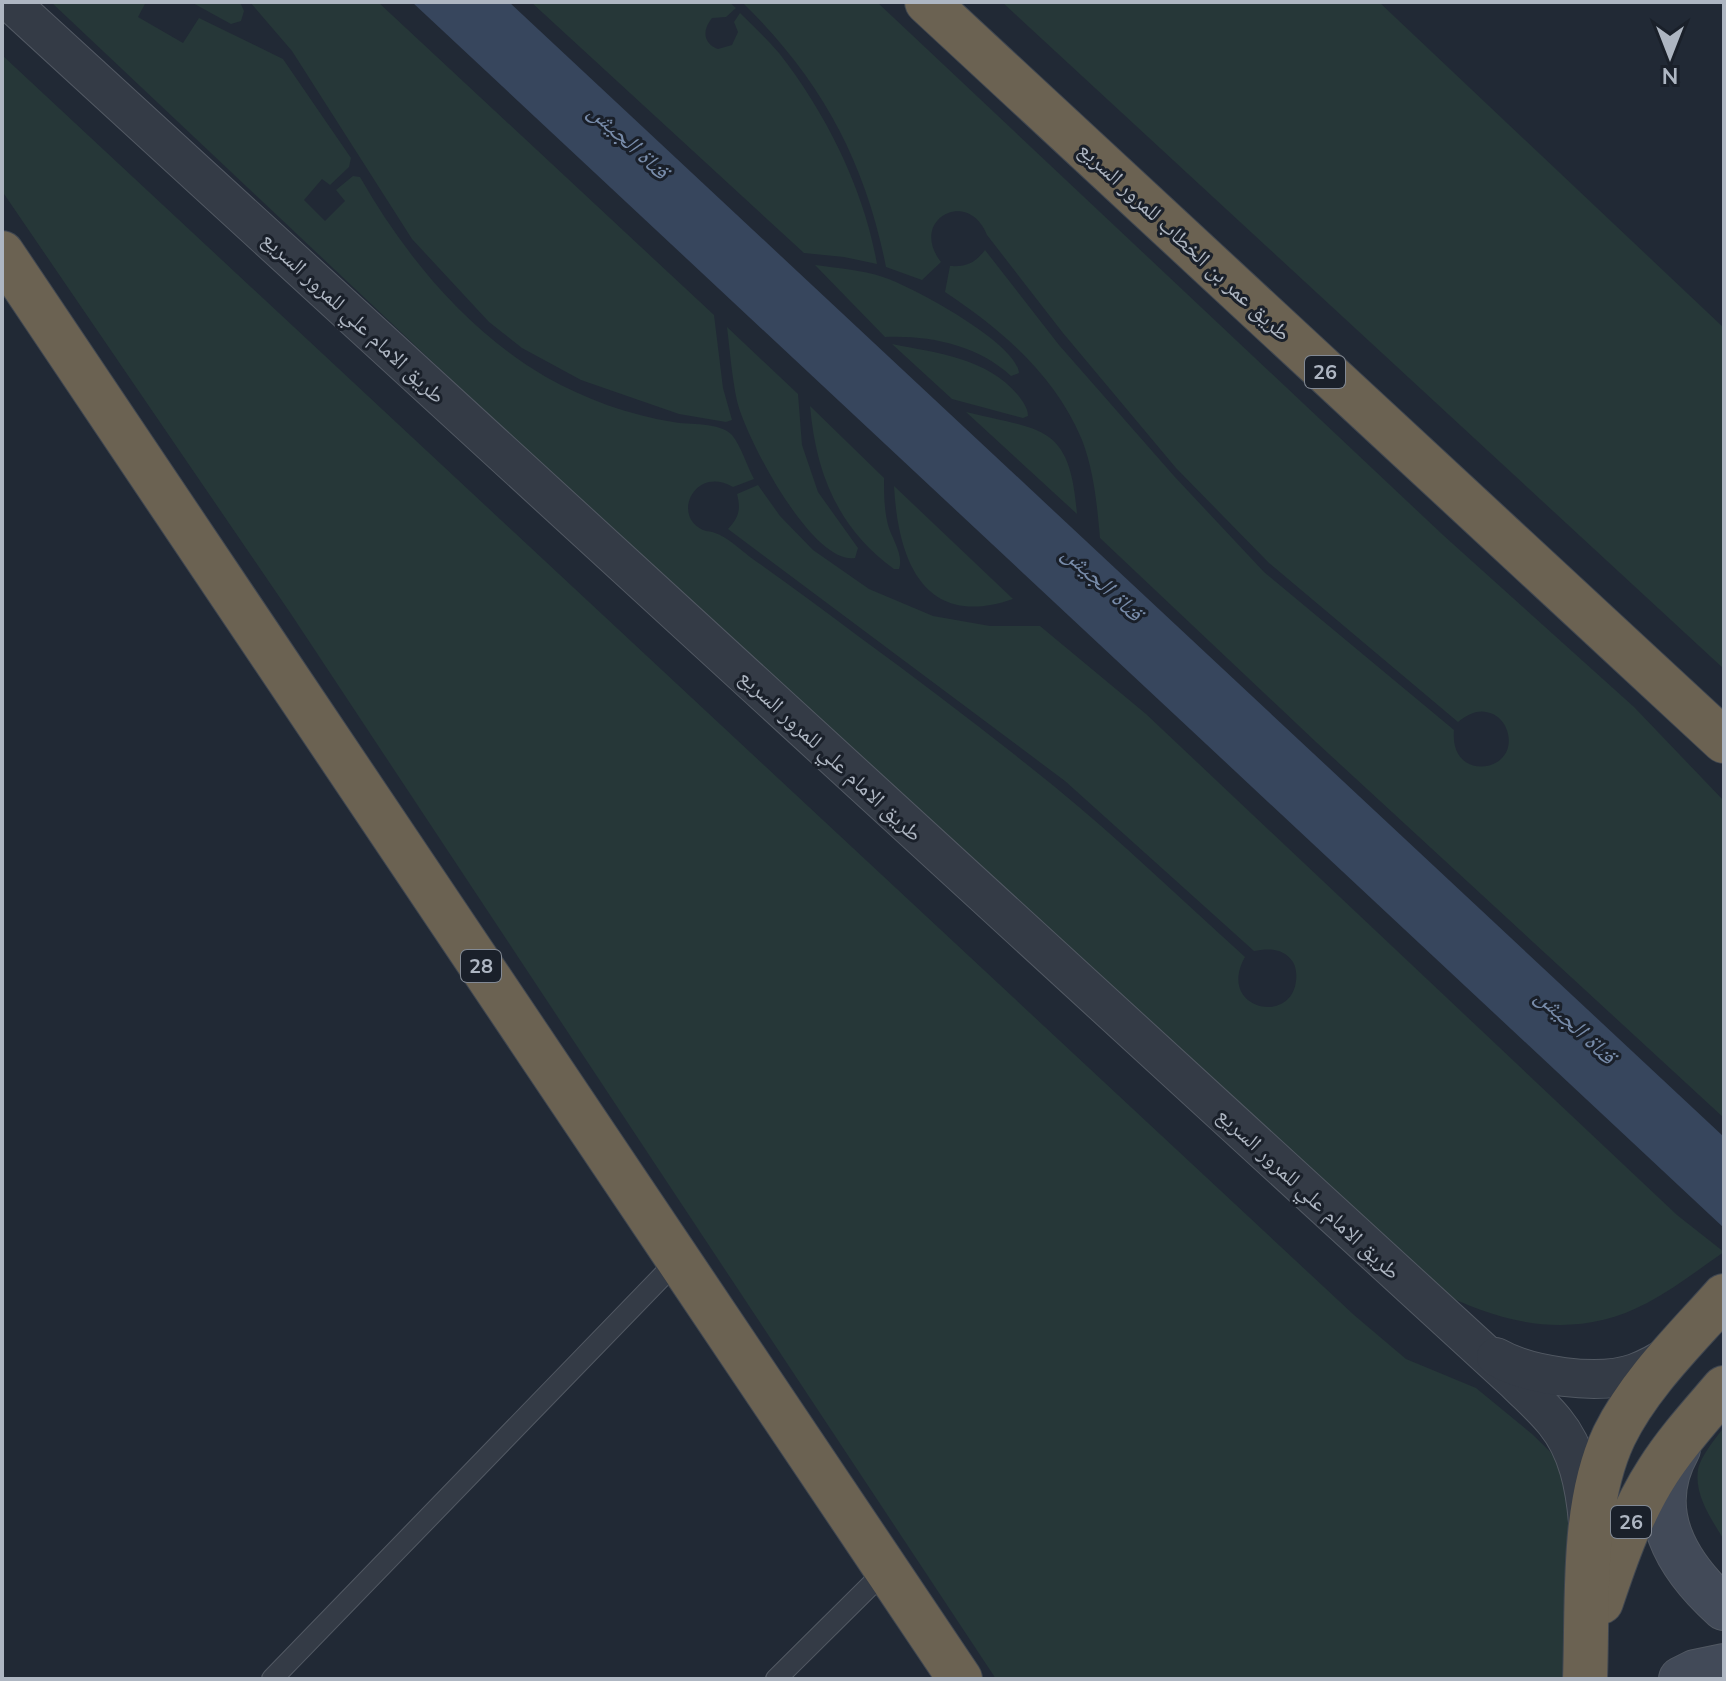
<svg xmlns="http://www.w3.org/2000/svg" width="1726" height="1681" viewBox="0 0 1726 1681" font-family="'Nunito Sans','Noto Naskh Arabic',sans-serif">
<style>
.green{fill:#263738}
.water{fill:#37465d}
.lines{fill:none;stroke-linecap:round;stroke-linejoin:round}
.lane-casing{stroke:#525963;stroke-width:22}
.street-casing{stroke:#525963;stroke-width:40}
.secondary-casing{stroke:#525963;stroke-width:46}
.highway-casing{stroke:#3f4650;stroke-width:46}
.lane{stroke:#343b46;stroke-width:20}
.street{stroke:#343b46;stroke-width:38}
.secondary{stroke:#424a58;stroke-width:44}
.highway{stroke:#6b6252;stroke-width:44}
.labels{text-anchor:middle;stroke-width:6;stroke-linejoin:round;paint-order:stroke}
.shield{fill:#1a202a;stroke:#828994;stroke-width:2}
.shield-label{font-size:20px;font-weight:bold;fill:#aeb6c2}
.street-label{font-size:22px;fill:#aeb6c2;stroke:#1a202a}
.water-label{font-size:24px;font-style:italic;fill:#788caa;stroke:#1a202a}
</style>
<rect width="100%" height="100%" fill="#212935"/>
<g class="green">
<path d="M51 2H146L138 17 183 43 199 18 283 59 351 158 349 167 330 185 322 179 304 200 325 221 345 201 336 190 353 176 360 177C405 256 467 331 546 377 585 399 629 415 673 422 689 425 720 422 732 435 741 446 747 466 754 479L733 487C695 465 671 516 703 530 707 532 712 531 715 533 727 537 740 549 750 557 786 582 822 609 858 636 925 685 991 735 1055 787 1121 841 1182 900 1245 957 1216 1009 1291 1026 1296 981 1297 975 1296 967 1293 962 1284 948 1268 948 1254 951L1065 781 728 529C739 517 741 510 737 494L758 485 780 516 813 550 869 589 933 616 990 626H1040L1146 714 1677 1215 1724 1252C1699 1269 1674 1289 1647 1303 1576 1341 1503 1325 1436 1290L635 553Z"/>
<polygon points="191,2 240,2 244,11 241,21 231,24"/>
<polygon points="250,2 378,2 714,315 723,388 732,420 726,422 679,414 581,380 522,348 489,322 412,239 292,51"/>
<path d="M531 2H729L736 8 726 17 712 18C702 30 703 43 718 49L732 45 738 32 734 22 740 13C753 26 767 39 779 53 826 113 864 189 877 264L844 257 804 253Z"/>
<path d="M742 2H877L1443 535 1634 707 1724 801V1118L1316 742 1100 538C1097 505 1094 471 1082 440 1055 375 1002 330 945 292L950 266C967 267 975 263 985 250L1059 345 1174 476 1264 572 1454 730C1449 783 1517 773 1508 734 1506 725 1501 718 1493 714 1480 708 1469 713 1458 722L1269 563 1176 468 1063 333 987 235C968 187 908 220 941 262L922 280 886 267C865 160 820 78 742 2Z"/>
<polygon points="1002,2 1379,2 1724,328 1724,669"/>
<polygon points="2,55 1354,1315 1406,1359 1476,1388 1532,1434 1572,1473 1565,1679 996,1679 291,614 2,191"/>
<path d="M815 265C837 268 862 270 883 277 911 286 1017 343 1019 373L1011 376C978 345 929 335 885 337Z"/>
<path d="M727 327 798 394 802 445 818 492 858 548 855 558C812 565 746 438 737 401 732 377 730 352 727 327Z"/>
<path d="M892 344C937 353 987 358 1018 395 1023 402 1028 408 1028 416L1023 418 952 399Z"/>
<path d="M810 406 884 478C884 494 884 509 888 525 892 539 904 555 899 569H894C838 528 816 474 810 406Z"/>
<path d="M966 412C1043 431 1070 424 1077 514Z"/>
<path d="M894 486 1013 599C924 630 898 561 894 486Z"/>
<path d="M1724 1427V1540C1712 1520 1694 1495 1698 1470 1700 1457 1716 1438 1724 1427Z"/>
</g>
<polygon class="water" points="412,2 509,2 1724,1137 1724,1228"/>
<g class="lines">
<defs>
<g id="lane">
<polyline points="272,1679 678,1260"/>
<polyline points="776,1679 887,1569"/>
</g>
<g id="street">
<path d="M10 2 1516 1382C1529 1395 1544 1408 1555 1422 1578 1450 1585 1487 1588 1522"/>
<path d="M1496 1357C1529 1376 1598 1386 1635 1373 1649 1368 1661 1361 1673 1353"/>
</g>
<g id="secondary">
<path d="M1678 1449C1643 1511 1677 1566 1724 1608"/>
<polyline points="1681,1679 1695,1672 1724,1666"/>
</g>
<g id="highway">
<polyline points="927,2 1724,741"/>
<polyline points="2,253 960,1679"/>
<path d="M1601 1602C1616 1557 1632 1511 1658 1471 1677 1441 1701 1415 1724 1388"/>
<path d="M1585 1679C1588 1603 1581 1506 1614 1436 1640 1383 1685 1340 1724 1296"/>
</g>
</defs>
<use href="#lane" class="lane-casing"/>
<use href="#street" class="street-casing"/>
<use href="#secondary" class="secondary-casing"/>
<use href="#highway" class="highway-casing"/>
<use href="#lane" class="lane"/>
<use href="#street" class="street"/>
<use href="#secondary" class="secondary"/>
<use href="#highway" class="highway"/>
</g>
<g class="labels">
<g class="shield">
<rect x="1305" y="356" width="40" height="32" rx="6"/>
<rect x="461" y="950" width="40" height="32" rx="6"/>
<rect x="1611" y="1506" width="40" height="32" rx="6"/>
</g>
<g class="shield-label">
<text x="1325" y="379">26</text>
<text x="481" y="973">28</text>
<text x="1631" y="1529">26</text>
</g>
<g class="street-label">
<text transform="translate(1185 241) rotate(43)" y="8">طريق عمر بن الخطاب للمرور السريع</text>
<text transform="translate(354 317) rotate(43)" y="8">طريق الامام علي للمرور السريع</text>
<text transform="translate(831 755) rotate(43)" y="8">طريق الامام علي للمرور السريع</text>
<text transform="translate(1309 1193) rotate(43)" y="8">طريق الامام علي للمرور السريع</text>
</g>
<g class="water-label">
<text transform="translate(629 141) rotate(43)" y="8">قناة الجيش</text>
<text transform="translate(1103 583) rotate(43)" y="8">قناة الجيش</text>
<text transform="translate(1576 1026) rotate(43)" y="8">قناة الجيش</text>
</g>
</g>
<rect width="1726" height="1681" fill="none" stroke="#aeb6c2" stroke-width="8"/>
<g transform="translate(1670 56) rotate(180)" stroke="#1a202a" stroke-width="6" paint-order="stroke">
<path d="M0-6L14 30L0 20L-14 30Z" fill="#aeb6c2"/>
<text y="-12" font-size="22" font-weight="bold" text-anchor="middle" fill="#aeb6c2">N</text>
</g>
</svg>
